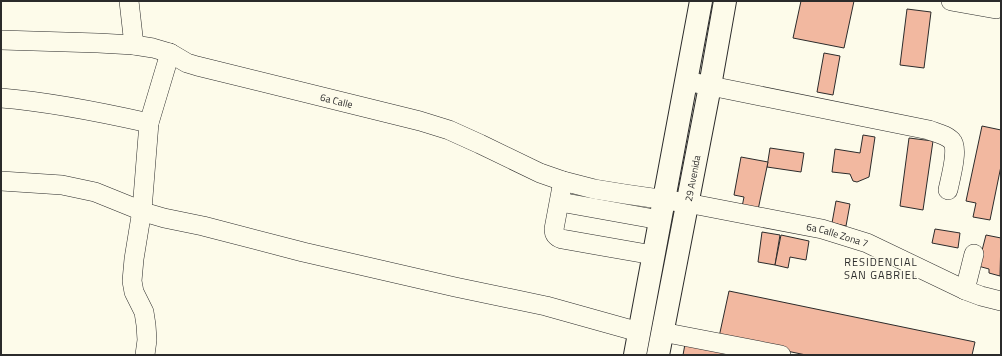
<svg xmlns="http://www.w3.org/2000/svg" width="1002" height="356" viewBox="0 0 1002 356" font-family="'Titillium Web',sans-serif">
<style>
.building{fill:#f2b8a0;stroke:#2b2b2b}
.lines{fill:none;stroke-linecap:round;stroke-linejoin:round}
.minor-casing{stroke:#2b2b2b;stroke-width:20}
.major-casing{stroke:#2b2b2b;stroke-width:24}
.minor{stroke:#fdfbea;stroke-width:19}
.major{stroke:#fdfbea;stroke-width:22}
.labels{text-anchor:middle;stroke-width:3;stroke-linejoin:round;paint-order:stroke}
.street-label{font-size:10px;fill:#2b2b2b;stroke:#fdfbea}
.neighbourhood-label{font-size:11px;letter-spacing:1px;fill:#2b2b2b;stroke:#fdfbea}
</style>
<rect width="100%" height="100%" fill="#fdfbea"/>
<g class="building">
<polygon points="801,1 854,1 844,48 793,38"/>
<polygon points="907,9 931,12 924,68 900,65"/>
<polygon points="824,53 840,56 833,95 817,92"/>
<polygon points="982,126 1001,130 1001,166 990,220 973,217 976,203 966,201"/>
<polygon points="863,135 875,137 869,177 857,182 853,181 850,174 832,172 835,149 860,153"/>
<polygon points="909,138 933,141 923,210 900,206"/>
<polygon points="770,148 804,153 801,172 767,167"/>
<polygon points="741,157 768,162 758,210 742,207 744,197 734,195"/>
<polygon points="836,201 850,204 846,226 832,223"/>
<polygon points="935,229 960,233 958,248 932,243"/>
<polygon points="762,232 780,235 775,265 758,262"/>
<polygon points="781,235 809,241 806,260 790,257 788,268 775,265"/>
<polygon points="986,235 1001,238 1000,276 989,273 989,269 978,266"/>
<polygon points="729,291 975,342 972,355 806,355 719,337"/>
<polygon points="685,344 735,355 683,355"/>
</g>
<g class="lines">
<defs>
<g id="minor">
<polyline points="129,1 134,45"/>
<polyline points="951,1 996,9"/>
<path id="s1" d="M1 40 98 43 134 45 153 48 170 53 187 63 197 66 420 121 449 130 480 144 540 173 563 181 594 189 625 194 687 203 822 229 867 243 965 290 981 296 1001 301"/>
<path d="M686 81 929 130C937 133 947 135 952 141 959 148 950 180 948 190"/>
<path d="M1 98C51 102 100 112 149 123"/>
<polyline points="1,181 62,185 95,192 147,213 164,218 203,226 303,252 455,287 546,306 639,332"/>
<path d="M563 181 554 229C554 235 556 237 562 239L653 255"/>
<polyline points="560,202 660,220"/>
<polyline points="965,290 974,254"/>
<polyline points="662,332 781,355"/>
<polyline points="145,355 147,340 146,325 144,312 134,292 132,281 134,259 142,210 149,123 170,53"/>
</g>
<g id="major">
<polyline points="635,355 701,1"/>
<path id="s2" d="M658 355 710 86 725 1"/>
</g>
</defs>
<use href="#minor" class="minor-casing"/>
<use href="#major" class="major-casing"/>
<use href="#minor" class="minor"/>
<use href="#major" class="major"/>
</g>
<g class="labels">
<g class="street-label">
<text dy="4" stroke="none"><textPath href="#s1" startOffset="344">6a Calle</textPath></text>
<text dy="4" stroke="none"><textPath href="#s2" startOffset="180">29 Avenida</textPath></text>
<text dy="4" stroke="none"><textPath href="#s1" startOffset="865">6a Calle Zona 7</textPath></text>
</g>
<g class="neighbourhood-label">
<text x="881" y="266">RESIDENCIAL<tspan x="881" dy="13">SAN GABRIEL</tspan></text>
</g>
</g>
<rect width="1002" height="356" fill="none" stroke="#2b2b2b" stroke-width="4"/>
</svg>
